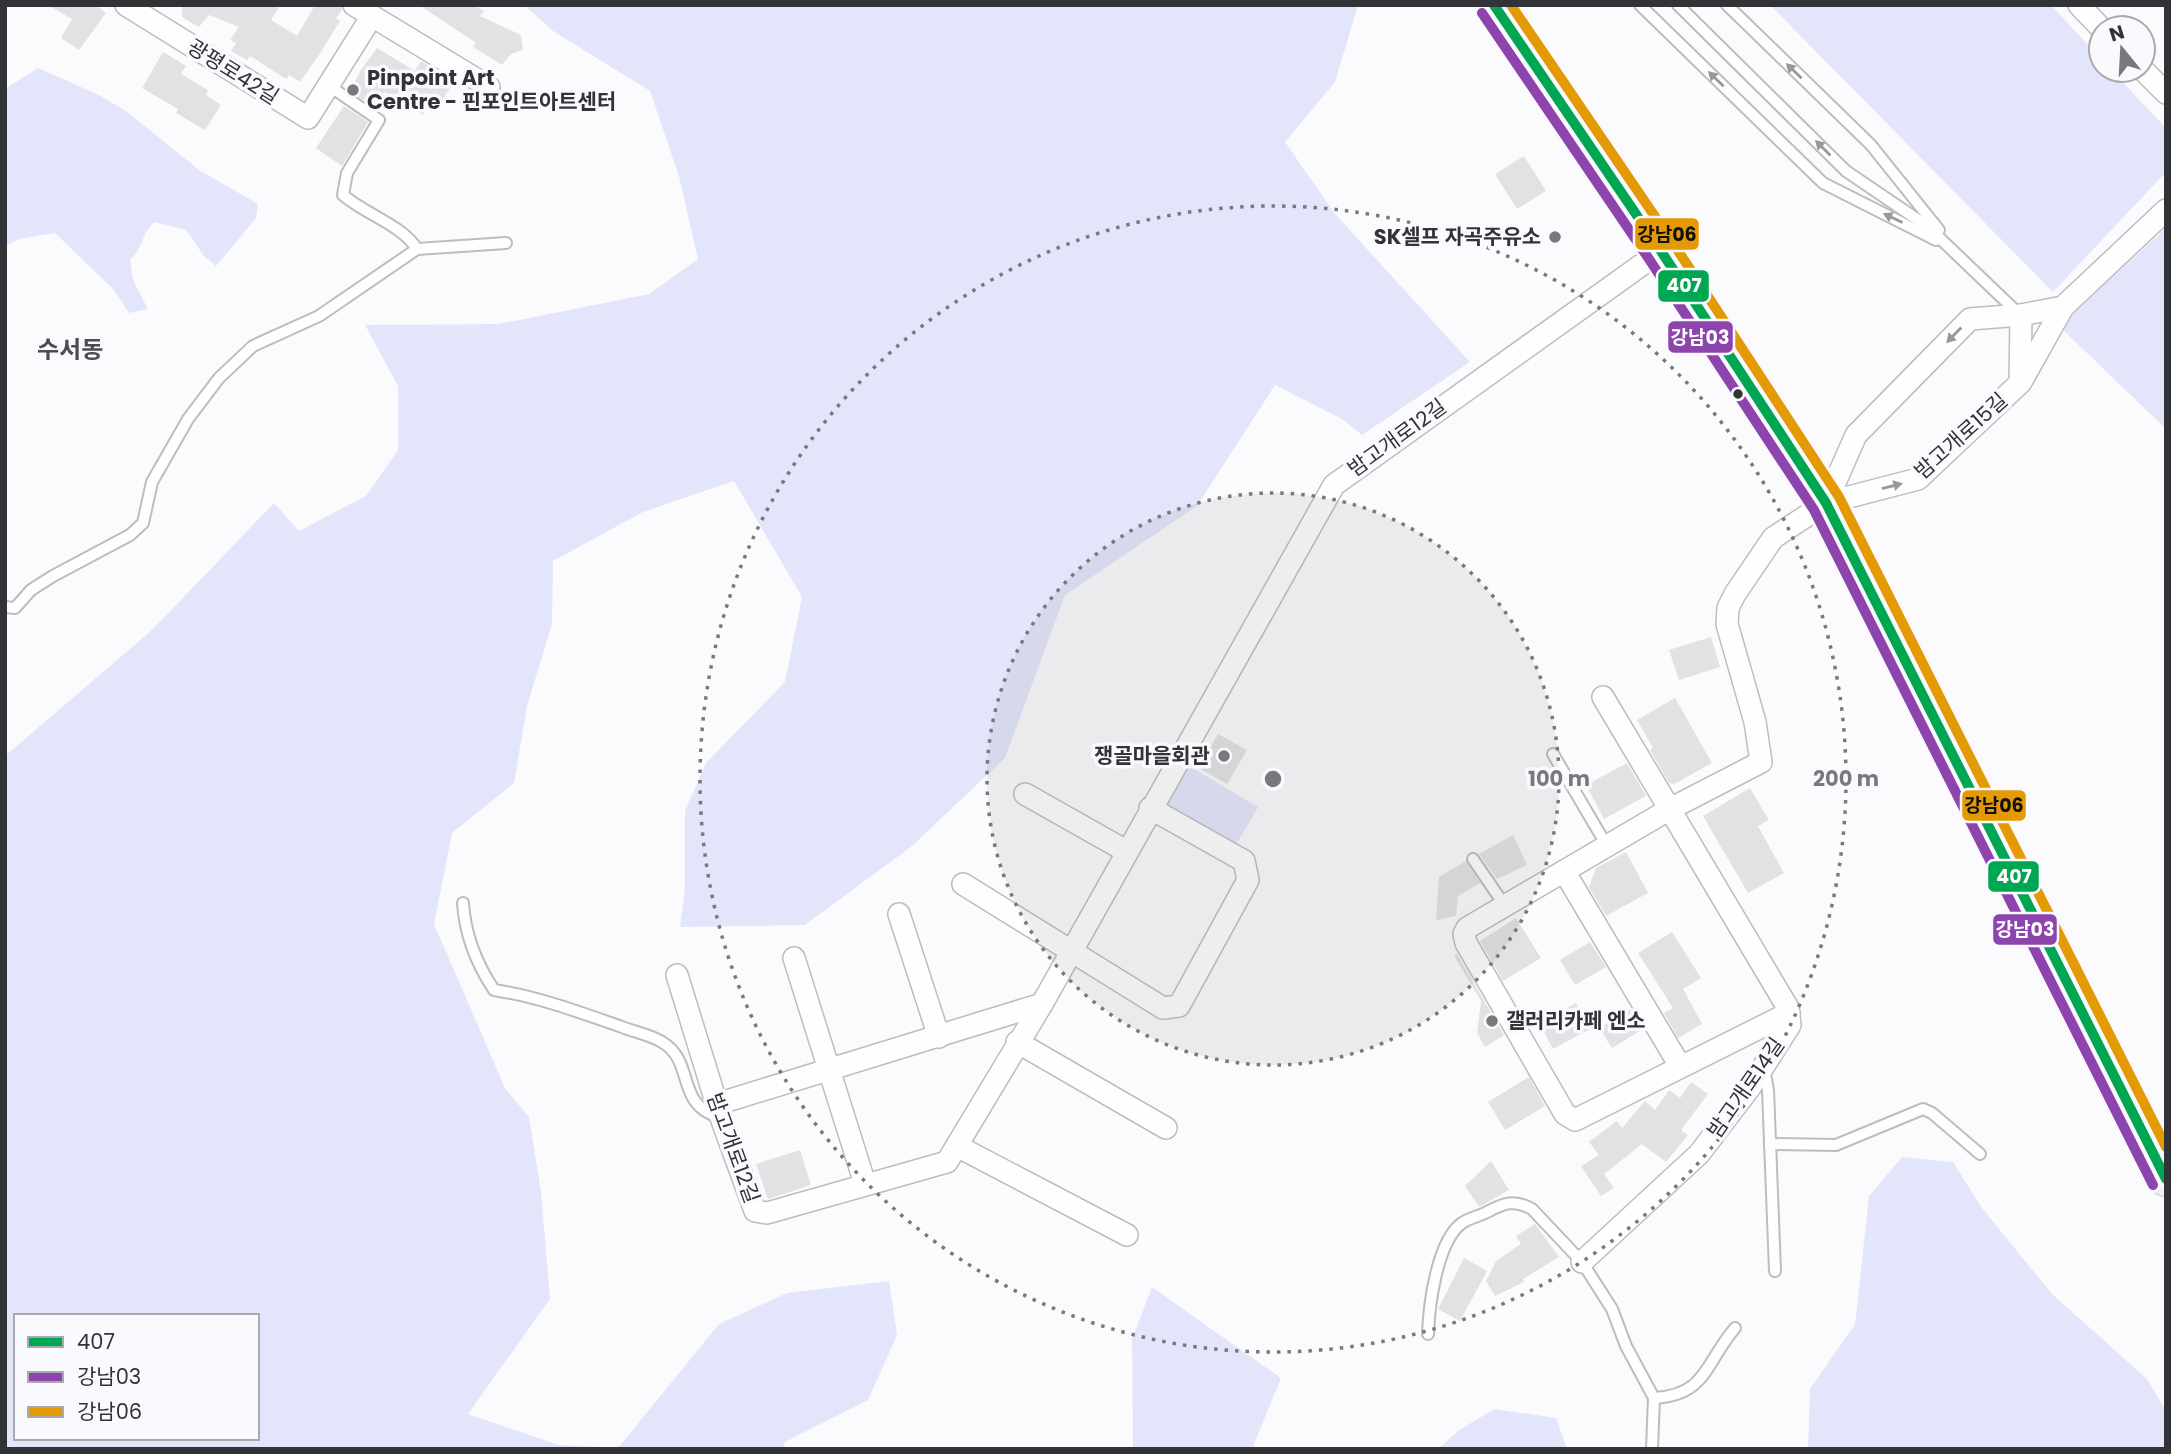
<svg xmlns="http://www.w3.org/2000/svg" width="2171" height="1454" viewBox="0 0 2171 1454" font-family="Poppins,'Noto Sans KR',sans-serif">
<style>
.green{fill:#e3e6fb;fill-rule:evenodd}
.building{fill:#e2e2e5}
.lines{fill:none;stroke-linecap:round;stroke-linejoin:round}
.lane-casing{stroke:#bdbdc0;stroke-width:14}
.street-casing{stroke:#bdbdc0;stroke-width:24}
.primary-casing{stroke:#d8d9da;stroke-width:37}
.lane{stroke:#fefeff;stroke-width:10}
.street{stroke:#fefeff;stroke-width:21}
.primary{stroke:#f1f2f6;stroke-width:33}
.bus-1-casing{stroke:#fafafe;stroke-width:16}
.bus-2-casing{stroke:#fafafe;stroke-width:16}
.bus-3-casing{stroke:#fafafe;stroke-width:16}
.bus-1{stroke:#00a651;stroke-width:10}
.bus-2{stroke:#8e44ad;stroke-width:10}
.bus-3{stroke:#e39a05;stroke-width:10}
.oneway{fill:#98989a}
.ring{fill:none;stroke:#78797c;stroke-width:3.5;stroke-dasharray:3.5 7}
.poi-dot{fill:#78797c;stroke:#fafafe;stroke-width:2.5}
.bus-dot{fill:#323336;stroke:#fafafe;stroke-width:2.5}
.labels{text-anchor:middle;stroke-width:7;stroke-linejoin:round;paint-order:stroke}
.street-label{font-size:21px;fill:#323336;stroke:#fafafe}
.poi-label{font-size:21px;font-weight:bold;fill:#323336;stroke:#fafafe;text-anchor:start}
.quarter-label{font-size:24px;font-weight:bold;fill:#4a4b53;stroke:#fafafe}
.centre{fill:#78797c;stroke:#fafafe;stroke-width:3.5}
.ring-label{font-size:21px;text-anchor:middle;font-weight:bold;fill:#78797c;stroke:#fafafe;stroke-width:7;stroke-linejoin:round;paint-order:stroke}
.line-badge{stroke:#fafafe;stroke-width:2.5}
.badge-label{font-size:19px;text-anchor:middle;font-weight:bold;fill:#fff}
.pale-badge-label{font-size:19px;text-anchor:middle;font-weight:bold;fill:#111}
</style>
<rect width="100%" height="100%" fill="#fbfbfd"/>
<g class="green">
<path d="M524 5H1358L1335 82 1285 142 1336 215 1470 362 1362 435 1342 419 1275 385 1197 506 1065 595 1005 758 912 846 805 925 680 927 685 889V811L706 763 785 682 802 597 734 481 643 512 553 561 552 624 527 706 514 783 452 833 434 924 505 1088 529 1117 541 1192 550 1299 468 1414 559 1445 618 1448 719 1324 787 1293 889 1281 897 1335 868 1400 785 1442 783 1449H5V756L153 629 274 503 299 531 366 496 398 450V386L365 325 499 324 649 294 698 259 679 176 650 91 553 31ZM16 1316H257V1438H16Z"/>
<polygon points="1770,5 2051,5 2101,59 2101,70 2111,70 2166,128 2166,172 2053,292"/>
<path d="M38 68 97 94 126 111 199 170 258 204 256 218 216 266 204 256 186 230 155 222C142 231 143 249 130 260L133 280 148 309 129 313 114 290 55 233 20 239 5 246V89Z"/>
<polygon points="2166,228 2166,429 2059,326"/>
<polygon points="1184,763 1258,807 1236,845 1161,801"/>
<polygon points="1902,1157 1953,1162 1982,1208 2052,1294 2147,1379 2166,1411 2166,1449 1808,1449 1810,1389 1855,1324 1869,1196"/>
<polygon points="1152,1287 1281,1378 1252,1449 1133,1449 1132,1339"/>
<polygon points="1494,1409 1556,1418 1567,1449 1438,1449 1458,1431"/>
</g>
<g class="building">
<polygon points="48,5 95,5 106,13 79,50 61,38 72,19"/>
<polygon points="182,5 280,5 271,20 297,36 315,5 341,5 342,10 336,18 340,21 321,52 300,82 289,75 286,79 250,56 247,60 231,51 236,43 230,40 239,27 209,15 199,27 182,17"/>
<polygon points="419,5 474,5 484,11 480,16 521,35 523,50 511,54 502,65 473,47 476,43"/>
<polygon points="377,48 415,71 421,61 454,81 438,107 431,102 423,115 384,92 374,107 353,93 359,84 355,81 361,70"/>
<polygon points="163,52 186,66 181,74 208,90 206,95 221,105 205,130 176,113 178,109 142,88"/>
<polygon points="344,106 368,122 342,166 316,148"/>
<polygon points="1524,156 1546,191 1517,209 1495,174"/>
<polygon points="1711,637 1720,667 1679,680 1669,650"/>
<polygon points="1675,698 1712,763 1674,784 1669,783 1650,750 1653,748 1637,720"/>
<polygon points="1218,734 1247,750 1227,784 1199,768"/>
<polygon points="1627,763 1646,796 1604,819 1586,785"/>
<polygon points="1750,788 1769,820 1758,826 1784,873 1748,893 1703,816"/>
<polygon points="1513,835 1527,865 1497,879 1479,854"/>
<polygon points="1626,852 1648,893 1606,916 1589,887 1596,868"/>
<polygon points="1466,861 1480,883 1458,896 1456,916 1436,920 1439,877"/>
<polygon points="1516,918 1541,958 1503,981 1480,941"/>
<polygon points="1672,932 1701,978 1683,989 1702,1024 1678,1038 1664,1013 1673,1008 1638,953"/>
<polygon points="1590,942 1606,967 1575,985 1560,960"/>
<polygon points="1457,954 1504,1035 1485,1047 1477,1033 1481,1001 1454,956"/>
<polygon points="1576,1003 1590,1029 1553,1049 1539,1023"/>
<polygon points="1631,1009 1643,1029 1612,1048 1599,1028"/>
<polygon points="1529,1077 1545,1106 1505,1130 1488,1102"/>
<polygon points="1691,1082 1708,1094 1681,1130 1688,1135 1666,1162 1642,1144 1604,1174 1614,1188 1601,1196 1581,1166 1599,1155 1589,1142 1617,1121 1622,1128 1645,1101 1655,1110 1669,1090 1680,1098"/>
<polygon points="800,1150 811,1185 768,1199 756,1164"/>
<polygon points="1491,1161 1509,1190 1479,1207 1465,1186"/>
<polygon points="1535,1224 1559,1257 1523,1279 1524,1282 1495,1296 1486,1281 1496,1261 1521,1244 1516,1236"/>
<polygon points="1464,1258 1487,1271 1460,1321 1438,1309"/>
</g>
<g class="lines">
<defs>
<g id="lane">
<polyline points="1640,5 1823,183 1936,240"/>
<polyline points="1678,5 1846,171 1927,226 2020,315"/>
<polyline points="1727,5 1871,145 1939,230"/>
<path d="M328 85 379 120 347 173 343 195C365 214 402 225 417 249"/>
<polyline points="5,607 15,608 31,590 53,576 130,535 143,523 152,482 188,419 219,378 253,346 319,316 417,249 506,243"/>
<polyline points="1553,754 1607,846"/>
<polyline points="1473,859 1505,906"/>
<path d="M463 903C465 935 476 963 494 990 539 997 579 1012 622 1027 635 1032 651 1035 662 1042 696 1062 674 1105 721 1118"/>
<polyline points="1764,1069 1768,1090 1775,1271"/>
<polyline points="1770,1144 1836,1145 1923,1109 1932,1113 1980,1154"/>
<path d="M1428 1334C1429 1305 1437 1241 1462 1223 1469 1218 1480 1216 1487 1212 1504 1203 1514 1199 1532 1209L1582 1262 1612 1309 1626 1346 1654 1398 1652 1449"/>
<path d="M1654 1398C1707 1395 1705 1363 1735 1328"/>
</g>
<g id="street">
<polyline points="126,5 308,118 372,16"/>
<polyline points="354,5 489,87"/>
<polyline points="2079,5 2101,28"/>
<polyline points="2143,70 2166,93"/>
<polyline points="2021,382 2063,307"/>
<polyline points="1826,503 1856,435 1970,319 2021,315 2063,307 2166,210"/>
<polyline points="1025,794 1126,851"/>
<polyline points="1564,871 1680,1066"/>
<polyline points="963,884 1163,1008 1179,1006 1248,880 1244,861 1150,808"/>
<polyline points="899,914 939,1037"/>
<polyline points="794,958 865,1184"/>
<polyline points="677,975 721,1118 755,1211 767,1213 947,1162 1042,1004 1334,485 1661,251"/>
<polyline points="1789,1013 1575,1120 1565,1114 1466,943 1464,934 1467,928 1670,809 1761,762 1755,722 1727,624 1728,608 1735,594 1773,538 1826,503 1918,479 2020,383 2021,315"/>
<polyline points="1017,1042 1166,1128"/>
<polyline points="717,1104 1042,1004"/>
<polyline points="957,1146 1127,1235"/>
<polyline points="1582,1262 1699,1154 1751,1086 1790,1025 1788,1008 1603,697"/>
</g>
<polyline id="primary" points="1494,5 1661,251 1826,503 2166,1179"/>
</defs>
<use href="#lane" class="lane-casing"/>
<use href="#street" class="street-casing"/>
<use href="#primary" class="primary-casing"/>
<use href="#lane" class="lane"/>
<use href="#street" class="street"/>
<use href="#primary" class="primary"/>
<defs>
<polyline id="bus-1" points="1494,5 1661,251 1826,503 2166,1179"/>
<polyline id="bus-2" points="1482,13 1649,259 1814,510 2153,1185"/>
<polyline id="bus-3" points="1511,5 1673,243 1839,497 2166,1147"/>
</defs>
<use href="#bus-1" class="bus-1-casing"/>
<use href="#bus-2" class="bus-2-casing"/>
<use href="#bus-3" class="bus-3-casing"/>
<use href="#bus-1" class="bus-1"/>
<use href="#bus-2" class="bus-2"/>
<use href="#bus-3" class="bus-3"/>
</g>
<defs><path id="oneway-solid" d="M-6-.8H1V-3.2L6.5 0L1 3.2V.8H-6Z" transform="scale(1.75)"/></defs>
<g class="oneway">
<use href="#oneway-solid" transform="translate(1794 71) rotate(-136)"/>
<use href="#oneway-solid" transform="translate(1716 79) rotate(-136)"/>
<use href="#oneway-solid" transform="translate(1823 148) rotate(-135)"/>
<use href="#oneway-solid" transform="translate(1893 218) rotate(-155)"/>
<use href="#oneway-solid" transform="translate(1954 335) rotate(134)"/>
<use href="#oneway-solid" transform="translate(1892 486) rotate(-14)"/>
</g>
<circle cx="1273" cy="779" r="286" fill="#78797c" fill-opacity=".12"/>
<g class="ring">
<circle cx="1273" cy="779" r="286"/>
<circle cx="1273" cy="779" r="573"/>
</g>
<g class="poi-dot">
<circle cx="353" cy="90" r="7"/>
<circle cx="1555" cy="237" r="7"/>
<circle cx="1224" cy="756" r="7"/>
<circle cx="1492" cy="1021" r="7"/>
</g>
<circle class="bus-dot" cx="1738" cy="394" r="6"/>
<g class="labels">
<g class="street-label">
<text transform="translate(233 72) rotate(32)" y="7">광평로42길</text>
<text transform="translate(1961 436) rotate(-42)" y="7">밤고개로15길</text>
<text transform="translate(1397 438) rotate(-36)" y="7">밤고개로12길</text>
<text transform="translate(1746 1088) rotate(-55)" y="7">밤고개로14길</text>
<text transform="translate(733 1148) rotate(70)" y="7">밤고개로12길</text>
</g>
<g class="poi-label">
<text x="367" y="85">Pinpoint Art<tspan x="367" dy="24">Centre - 핀포인트아트센터</tspan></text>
<text x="1541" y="244" text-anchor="end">SK셀프 자곡주유소</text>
<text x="1210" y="763" text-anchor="end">쟁골마을회관</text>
<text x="1506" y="1028">갤러리카페 엔소</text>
</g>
<g class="quarter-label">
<text x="70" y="358">수서동</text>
</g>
</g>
<circle cx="1273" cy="779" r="10" class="centre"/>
<g class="ring-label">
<text x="1559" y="786">100 m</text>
<text x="1846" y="786">200 m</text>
</g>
<g class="line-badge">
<rect x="1634" y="217" width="66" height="34" rx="7" fill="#e39a05"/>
<rect x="1657" y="269" width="53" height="34" rx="7" fill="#00a651"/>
<rect x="1667" y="320" width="67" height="34" rx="7" fill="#8e44ad"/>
<rect x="1961" y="789" width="66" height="33" rx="7" fill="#e39a05"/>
<rect x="1987" y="860" width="53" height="33" rx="7" fill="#00a651"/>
<rect x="1992" y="913" width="66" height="33" rx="7" fill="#8e44ad"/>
</g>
<g class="badge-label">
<text x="1684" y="292">407</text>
<text x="1700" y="344">강남03</text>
<text x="2014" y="883">407</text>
<text x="2025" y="936">강남03</text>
</g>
<g class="pale-badge-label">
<text x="1667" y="241">강남06</text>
<text x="1994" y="812">강남06</text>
</g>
<rect width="2171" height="1454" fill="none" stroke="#323336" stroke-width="14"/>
<rect x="14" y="1314" width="245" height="126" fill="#fafafe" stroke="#aaaaae" stroke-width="2"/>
<rect x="28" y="1337" width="35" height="10" fill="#00a651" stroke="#aaaaae" stroke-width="2"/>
<text x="77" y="1349" font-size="21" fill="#323336">407</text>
<rect x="28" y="1372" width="35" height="10" fill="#8e44ad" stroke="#aaaaae" stroke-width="2"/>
<text x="77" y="1384" font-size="21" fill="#323336">강남03</text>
<rect x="28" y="1407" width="35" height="10" fill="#e39a05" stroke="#aaaaae" stroke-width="2"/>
<text x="77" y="1419" font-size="21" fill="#323336">강남06</text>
<g transform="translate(2122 49) rotate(342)"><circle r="33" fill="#fafafe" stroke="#aaaaae" stroke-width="2"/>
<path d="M0-5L12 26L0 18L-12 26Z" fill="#78797c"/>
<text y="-10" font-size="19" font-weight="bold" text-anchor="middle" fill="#323336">N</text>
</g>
</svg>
